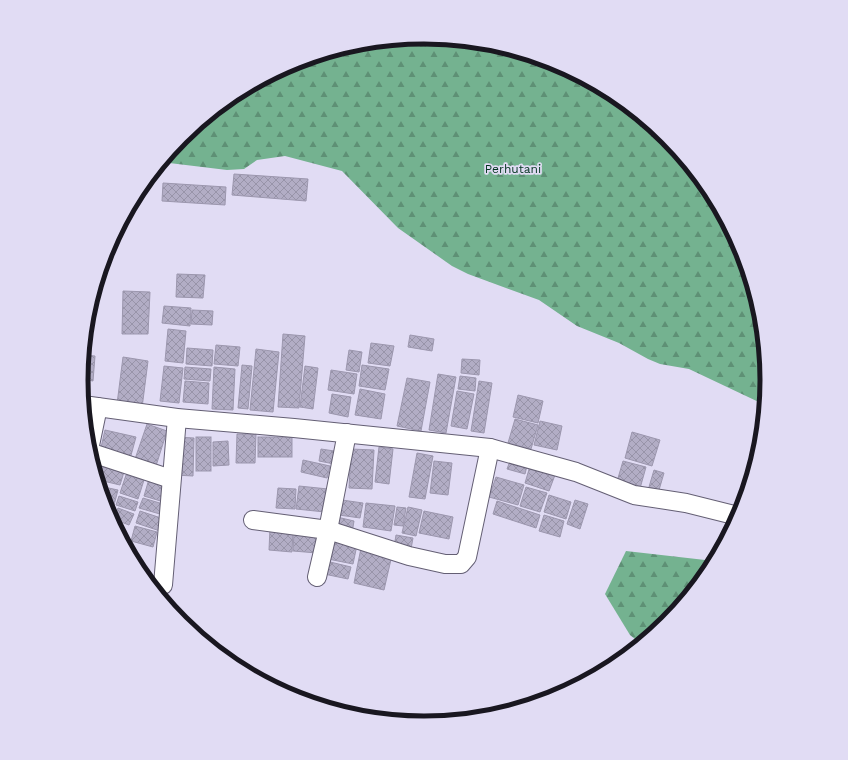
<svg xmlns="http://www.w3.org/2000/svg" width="848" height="760" viewBox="0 0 848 760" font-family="'Work Sans',sans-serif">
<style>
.forest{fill:url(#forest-firs)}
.building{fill:url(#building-cross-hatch);stroke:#9c97ae}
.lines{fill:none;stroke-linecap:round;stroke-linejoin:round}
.street-casing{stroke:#645f74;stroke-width:20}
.street{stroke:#fff;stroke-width:18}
.labels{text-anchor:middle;stroke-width:3.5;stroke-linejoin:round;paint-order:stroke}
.park-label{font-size:12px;fill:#00331d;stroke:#e1dcf4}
.rim{fill:none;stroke:#191720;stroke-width:5}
</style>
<defs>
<pattern id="forest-firs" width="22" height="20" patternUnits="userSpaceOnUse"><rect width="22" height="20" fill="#74b290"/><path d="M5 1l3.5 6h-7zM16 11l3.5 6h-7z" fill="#5e9075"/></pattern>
<pattern id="building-cross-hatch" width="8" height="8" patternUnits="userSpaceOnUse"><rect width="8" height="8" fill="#b2adc5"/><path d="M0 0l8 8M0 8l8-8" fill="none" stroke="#9894a9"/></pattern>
</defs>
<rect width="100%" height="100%" fill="#e1dcf4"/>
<g class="forest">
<path d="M424 37C446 39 469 40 490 44 511 47 534 56 554 63 566 67 578 75 589 81 703 142 777 275 765 405L689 369 660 364 648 359 619 343 577 326 539 300 468 274 452 266 398 228 342 171 285 156 257 160 244 169 227 170 161 162 182 137 234 95 293 63 357 44Z"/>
<polygon points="626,551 714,561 709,571 666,623 641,644 630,635 605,594"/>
</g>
<g class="building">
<polygon points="234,174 308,179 306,201 232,195"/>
<polygon points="163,183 226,187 225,205 162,201"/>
<polygon points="177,274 205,275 203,298 176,297"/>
<polygon points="123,291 150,292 148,334 122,334"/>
<polygon points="164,306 191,308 190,326 162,323"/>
<polygon points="192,310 213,311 212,325 191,324"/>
<polygon points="168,329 186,331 183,363 165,361"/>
<polygon points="283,334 305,336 299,408 278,407"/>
<polygon points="410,335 434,339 432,351 408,347"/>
<polygon points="371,343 394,346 390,366 368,363"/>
<polygon points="216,345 240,347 238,366 214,364"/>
<polygon points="187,348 213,350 212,366 186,364"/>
<polygon points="256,349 279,352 273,412 250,410"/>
<polygon points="349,350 362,352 359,372 346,370"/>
<polygon points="83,355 95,356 93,381 81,379"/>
<polygon points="123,357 148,361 142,408 117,404"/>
<polygon points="462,359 480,360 479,375 461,373"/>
<polygon points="242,365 252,366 248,409 238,408"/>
<polygon points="362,365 389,369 385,390 359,386"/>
<polygon points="164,366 183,368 179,403 160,401"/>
<polygon points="305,366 318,368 313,409 300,407"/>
<polygon points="185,367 211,369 210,381 184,379"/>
<polygon points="214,367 235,369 233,410 212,409"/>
<polygon points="331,370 357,374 354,394 328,390"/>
<polygon points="438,374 456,377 446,433 429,430"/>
<polygon points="460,376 476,378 475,391 458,389"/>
<polygon points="407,378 430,382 421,431 397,426"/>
<polygon points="185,381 209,383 208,404 183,402"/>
<polygon points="479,381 492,383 484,433 471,431"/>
<polygon points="360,389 385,394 381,419 355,415"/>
<polygon points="457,391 474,394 467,429 451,426"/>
<polygon points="332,394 351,397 348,417 329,413"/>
<polygon points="518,395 543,401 538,423 513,417"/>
<polygon points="515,419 538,425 531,449 508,443"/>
<polygon points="540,421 562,426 557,450 534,445"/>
<polygon points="147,424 167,431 155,469 134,462"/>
<polygon points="105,430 136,437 130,459 100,452"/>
<polygon points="632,432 660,440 652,466 625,458"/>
<polygon points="237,434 256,434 255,463 236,463"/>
<polygon points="176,437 194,438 193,476 175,475"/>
<rect x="196" y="437" width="15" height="34"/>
<rect x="258" y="437" width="34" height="20"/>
<polygon points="228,441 229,465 213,466 213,442"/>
<polygon points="379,447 393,449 389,484 375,482"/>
<polygon points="321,449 341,452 339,465 319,461"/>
<polygon points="351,449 374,450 372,489 349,488"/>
<polygon points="417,453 433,456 425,499 409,497"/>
<polygon points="303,460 330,466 327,478 301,472"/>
<polygon points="434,461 452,463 448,495 430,493"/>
<polygon points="510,461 527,466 525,474 507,469"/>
<polygon points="623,461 646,467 639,492 616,485"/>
<polygon points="530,466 555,475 549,491 525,483"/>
<polygon points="103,467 124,472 120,485 99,480"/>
<polygon points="654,470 664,473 659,490 649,487"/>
<polygon points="126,475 144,480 138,499 120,493"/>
<polygon points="496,477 524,485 518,505 489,497"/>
<polygon points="149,479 169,485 164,502 144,496"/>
<polygon points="99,486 118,490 114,505 104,503"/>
<polygon points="299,486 328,489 325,512 296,509"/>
<polygon points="526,487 547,493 540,512 520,506"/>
<polygon points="278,488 296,489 295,509 276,508"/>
<polygon points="549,495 571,502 566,519 544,512"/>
<polygon points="119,496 138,502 135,511 116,505"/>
<polygon points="143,498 163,504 160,514 139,508"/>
<polygon points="342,500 363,503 360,518 339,515"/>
<polygon points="575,500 588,504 580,529 567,524"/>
<polygon points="497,501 540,515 536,528 493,514"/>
<polygon points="366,503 395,506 391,531 363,527"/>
<polygon points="105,505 114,507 111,518 107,511"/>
<polygon points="397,507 406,508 403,526 394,525"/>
<polygon points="408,507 422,510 416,536 402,533"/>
<polygon points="118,508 134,514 129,525 113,519"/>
<polygon points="140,511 164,519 160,531 136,523"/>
<polygon points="424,511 453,517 449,539 419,533"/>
<polygon points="544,515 564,521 560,537 539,531"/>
<polygon points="337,517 354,521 352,533 334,530"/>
<polygon points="135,526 157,532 153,547 131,541"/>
<polygon points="270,528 293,530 292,552 269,550"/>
<polygon points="294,532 319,534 317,553 293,551"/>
<polygon points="396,535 413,538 411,549 394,547"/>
<polygon points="331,539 357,545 353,564 328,559"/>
<polygon points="361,548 392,555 384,590 354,583"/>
<polygon points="326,561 351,567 348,579 324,574"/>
</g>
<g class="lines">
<defs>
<g id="street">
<polyline points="83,405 177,418 294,428 490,448 576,472 634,495 686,503 738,516"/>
<polyline points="89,450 98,407"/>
<polyline points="89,452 171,479"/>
<polyline points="253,520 328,530 409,556 445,564 461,564 467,557 490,448"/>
<polyline points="317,577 328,530 347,433"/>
<polyline points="163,585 177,418"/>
</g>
</defs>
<use href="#street" class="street-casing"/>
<use href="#street" class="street"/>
</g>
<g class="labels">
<g class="park-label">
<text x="513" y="173">Perhutani</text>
</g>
</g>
<path d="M0 0H848V760H0ZM88 380a336 336 0 1 1 672 0a336 336 0 1 1-672 0Z" fill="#e1dcf4" fill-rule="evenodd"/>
<path class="rim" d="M88 380a336 336 0 1 1 672 0a336 336 0 1 1-672 0Z"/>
</svg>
